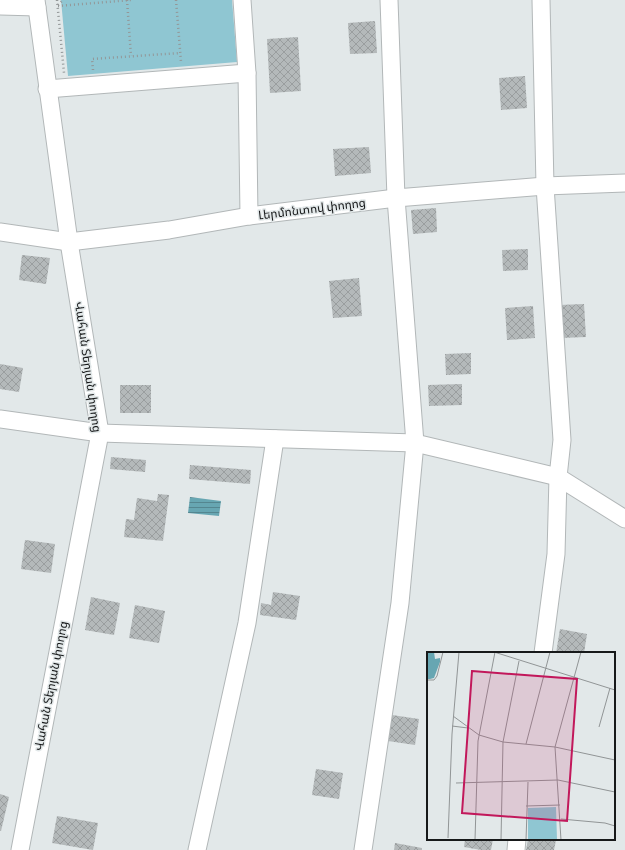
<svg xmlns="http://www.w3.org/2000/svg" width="625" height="850" viewBox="0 0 625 850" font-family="'Crimson Pro','Noto Sans Armenian',serif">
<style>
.green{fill:#8fc6d2}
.water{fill:url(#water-rules)}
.building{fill:url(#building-cross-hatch)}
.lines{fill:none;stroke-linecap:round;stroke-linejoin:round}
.minor-casing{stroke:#b2b7b8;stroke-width:19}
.path{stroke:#939798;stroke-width:2.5;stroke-dasharray:1 3;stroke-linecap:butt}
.minor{stroke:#fff;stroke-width:17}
.labels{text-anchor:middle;stroke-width:3;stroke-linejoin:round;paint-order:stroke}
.street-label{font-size:12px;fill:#17191a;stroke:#e2e8e9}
.inset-road{fill:none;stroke:#919596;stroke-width:1}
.view{fill:#c2185b;fill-opacity:0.15;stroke:#c2185b;stroke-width:2}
.inset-edge{fill:none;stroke:#17191a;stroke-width:2}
</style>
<defs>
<pattern id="water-rules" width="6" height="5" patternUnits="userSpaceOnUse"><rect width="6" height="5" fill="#67a6b2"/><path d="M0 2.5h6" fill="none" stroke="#548690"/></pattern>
<pattern id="building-cross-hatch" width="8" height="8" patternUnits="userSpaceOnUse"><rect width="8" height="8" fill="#b4b9ba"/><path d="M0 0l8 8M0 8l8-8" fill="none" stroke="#9a9e9f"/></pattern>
</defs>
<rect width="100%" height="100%" fill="#e2e8e9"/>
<polygon class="green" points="61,0 232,0 237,62 68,76"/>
<polygon class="water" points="190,497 221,501 219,516 188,513"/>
<g class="building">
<polygon points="375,21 377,53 350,54 348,23"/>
<polygon points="298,37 301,91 270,93 267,39"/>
<polygon points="525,76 527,108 501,110 499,78"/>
<polygon points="369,147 371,173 335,176 333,149"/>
<polygon points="436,208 437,232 413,234 411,210"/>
<polygon points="528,249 528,270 503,271 502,250"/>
<polygon points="22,255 50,258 46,284 19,280"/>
<polygon points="359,278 362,316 333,318 329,281"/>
<polygon points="584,304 586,337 561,338 559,305"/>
<polygon points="533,306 535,338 507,340 505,308"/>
<polygon points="471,353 471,374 446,375 445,354"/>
<polygon points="0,364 23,368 19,392 0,389"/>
<polygon points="462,384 462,405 429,406 428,385"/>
<rect x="120" y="385" width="31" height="28"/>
<polygon points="111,457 146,460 145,472 110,469"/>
<polygon points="190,465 251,470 250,484 189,479"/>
<polygon points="158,494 169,495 163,541 124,537 126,519 134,520 137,498 157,501"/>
<polygon points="25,540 55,544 51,573 21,569"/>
<polygon points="273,592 300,596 296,620 260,615 261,603 271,605"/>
<polygon points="91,597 120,603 114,635 85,630"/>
<polygon points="135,605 165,611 159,643 129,638"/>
<polygon points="560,629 587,634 584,653 556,653"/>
<polygon points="392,715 419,719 415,745 388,741"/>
<polygon points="316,769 343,773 339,799 312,795"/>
<polygon points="0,794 9,797 1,831 0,831"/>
<polygon points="57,816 98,823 93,850 52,843"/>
<polygon points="465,839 493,839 491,850 481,850 464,847"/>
<polygon points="528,839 556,840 554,850 526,850"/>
<polygon points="395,843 422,848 422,850 394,850"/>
</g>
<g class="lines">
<defs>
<g id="minor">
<polyline points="242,0 247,73 249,216"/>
<polyline points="541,0 545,186 562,440 558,477 556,554 543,653"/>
<polyline points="0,6 37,7"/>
<polyline points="47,89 247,73"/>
<polyline points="0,232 69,242 169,230 249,216 396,198 545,186 625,183"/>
<polyline points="0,419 100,433 415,443 558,477 625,519"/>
<polyline points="20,850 100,433 69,242 36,0"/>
<polyline points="197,850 247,623 275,439"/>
<polyline points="363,850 400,603 415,443 396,198 389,0"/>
<polyline points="516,850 517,839"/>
</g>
</defs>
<use href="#minor" class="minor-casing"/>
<g class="path">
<polyline points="57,0 64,73"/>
<polyline points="127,0 131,56"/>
<polyline points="176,0 181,62 182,61"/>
<polyline points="58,5 63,0"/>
<polyline points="58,6 131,0"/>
<polyline points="93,70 92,59 180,53"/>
</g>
<use href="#minor" class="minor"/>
</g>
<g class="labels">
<g class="street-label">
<text transform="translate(312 209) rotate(-7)" y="4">Լերմոնտով փողոց</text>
<text transform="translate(88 367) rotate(82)" y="4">Վահան Տերյան փողոց</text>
<text transform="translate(51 686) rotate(-79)" y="4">Վահան Տերյան փողոց</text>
</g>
</g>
<g transform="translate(427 652)">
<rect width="188" height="188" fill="#e2e8e9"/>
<path d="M129 155 130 188H101V156Z" fill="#8fc6d2"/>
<path d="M0 0H7L8 7 13 6V10L7 26 3 27H0Z" fill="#67a6b2"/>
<path class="inset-road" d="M67 0 188 38M0 28H7L10 24 16 0M26 64 52 83 76 90 128 95 188 108M25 74 41 76M172 75 183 36M99 92 123 0M29 131 131 128 188 140M99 154 133 153M134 167 178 171 188 174M21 186 25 82 32 0M48 188 51 89 68 0M74 188 76 90 92 9M99 188 101 130M134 188 128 95 154 0"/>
<path class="view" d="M45 19 150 27 140 169 35 161Z"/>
<rect width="188" height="188" class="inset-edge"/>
</g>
</svg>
